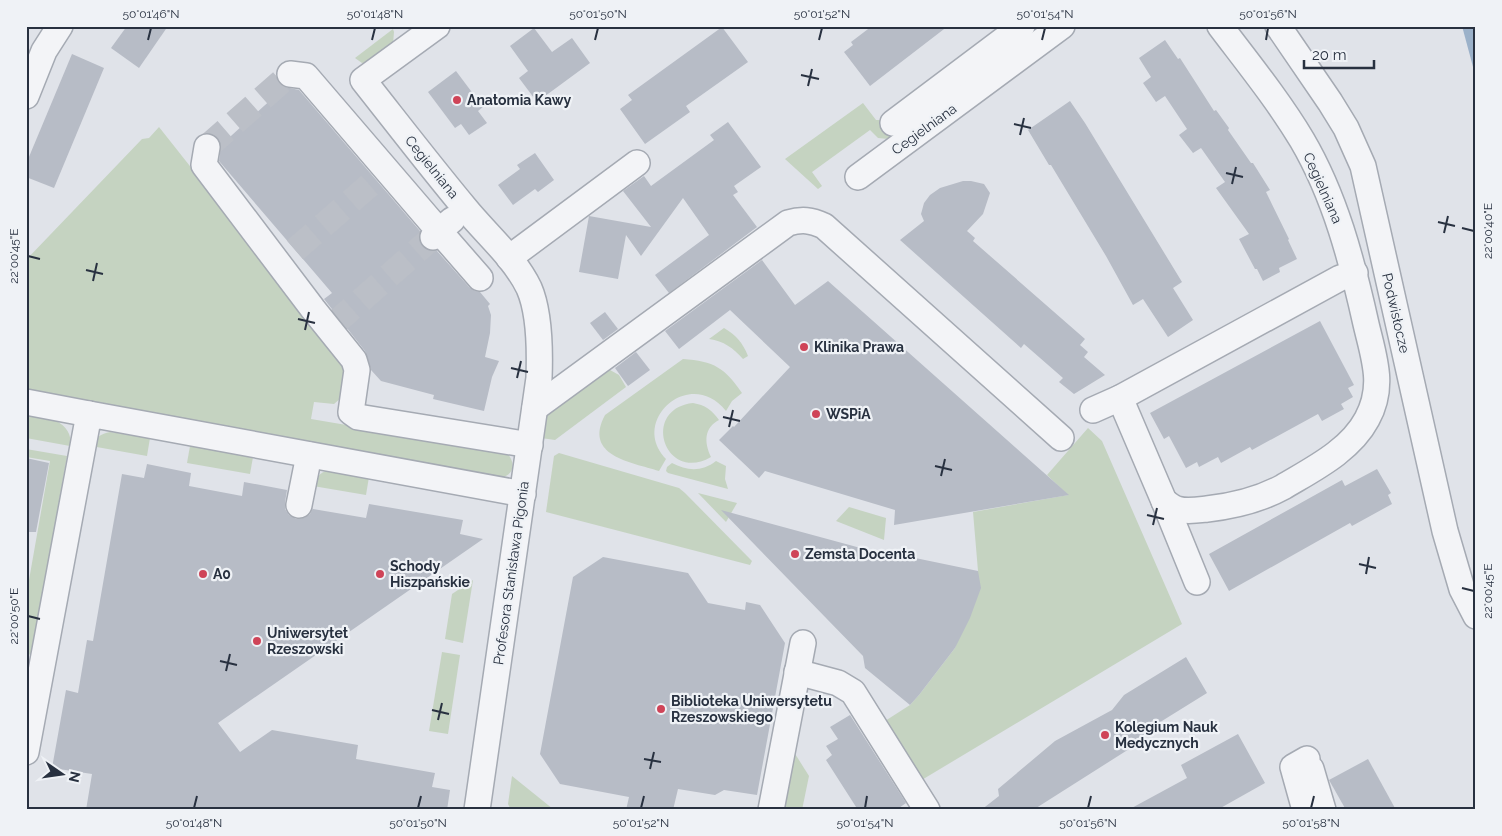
<svg xmlns="http://www.w3.org/2000/svg" width="1502" height="836" viewBox="0 0 1502 836" font-family="Raleway,sans-serif">
<style>
.green{fill:#c5d3c1}
.water{fill:#9bb1c9}
.building{fill:#b7bcc6}
.lines{fill:none;stroke-linecap:round;stroke-linejoin:round}
.minor-tunnel{stroke:#bbbfc7;stroke-width:25;stroke-dasharray:25 12;stroke-linecap:butt}
.minor-casing{stroke:#a5aab3;stroke-width:28}
.minor{stroke:#f3f4f7;stroke-width:25}
.ticks{fill:none;stroke:#283140;stroke-width:2}
.poi-dot{fill:#cf4458;stroke:#eff2f6;stroke-width:2}
.labels{text-anchor:middle;stroke-width:4.5;stroke-linejoin:round;paint-order:stroke}
.poi-label{font-size:14px;font-weight:bold;fill:#283140;stroke:#eff2f6;text-anchor:start}
.street-label{font-size:14px;fill:#283140;stroke:#eff2f6}
.neatline{fill:none;stroke:#283140;stroke-width:2}
.ticks-label{font-size:12px;text-anchor:middle;fill:#283140}
</style>
<rect width="100%" height="100%" fill="#e0e3e9"/>
<g class="green">
<polygon points="393,29 394,32 393,44 368,62 362,63 355,58"/>
<polygon points="993,61 888,139 878,138 870,130 812,172 822,186 818,189 785,159 863,103 876,120 881,120"/>
<path d="M159 127 304 310 346 365 342 397 334 404 314 402 311 419 506 452C516 462 515 474 501 478L26 395V260L142 139 149 138Z"/>
<path d="M724 328C736 335 743 343 748 356L743 359C733 348 724 341 709 339Z"/>
<path d="M683 359C714 361 725 368 742 393L732 401 726 411C690 366 629 421 666 459L659 471C631 462 583 456 605 415Z"/>
<polygon points="610,370 619,375 626,387 555,440 541,438 544,417"/>
<path d="M693 403C705 405 712 410 719 420 704 428 704 442 711 457 665 484 640 409 693 403Z"/>
<path d="M26 409C43 415 75 422 70 446L26 438Z"/>
<polygon points="1088,428 1102,441 1182,624 920,781 885,721 910,705 919,695 955,648 978,571 973,512 1068,495 1047,475"/>
<path d="M110 432 150 438 147 456 91 446C95 437 101 434 110 432Z"/>
<polygon points="190,446 253,457 250,474 187,463"/>
<polygon points="26,449 67,456 32,655 26,654 26,597 50,461 26,457"/>
<polygon points="559,453 679,488 685,493 752,561 750,565 546,512 554,456"/>
<path d="M716 461 726 466 725 479 728 489 668 473 666 471 667 467 672 463C687 471 702 472 716 461Z"/>
<path d="M329 470 369 477 366 495 313 486C316 478 320 472 329 470Z"/>
<polygon points="698,493 737,503 726,522"/>
<polygon points="849,507 886,518 884,540 836,521"/>
<polygon points="473,580 463,643 445,639 452,594"/>
<polygon points="442,652 460,655 448,734 429,731"/>
<polygon points="792,749 809,776 802,810 780,810"/>
<polygon points="512,776 553,809 554,810 511,810 508,804"/>
</g>
<polygon class="water" points="1462,26 1476,26 1476,78"/>
<g class="building">
<polygon points="127,26 168,26 139,68 111,48"/>
<polygon points="872,26 948,26 870,86 844,52 853,45 851,42"/>
<polygon points="722,27 748,62 686,106 690,112 645,144 620,109 632,100 628,95"/>
<polygon points="534,28 552,52 572,38 590,63 537,102 519,78 528,71 510,46"/>
<polygon points="1165,40 1178,59 1180,58 1214,111 1216,110 1229,128 1228,130 1251,163 1253,163 1270,190 1266,192 1289,239 1288,240 1297,259 1279,268 1280,272 1263,281 1257,269 1255,269 1239,239 1249,234 1216,188 1225,182 1201,148 1193,153 1179,135 1187,129 1165,96 1156,102 1143,83 1151,77 1139,58"/>
<polygon points="72,54 104,68 54,188 26,177 26,164"/>
<polygon points="456,71 483,107 478,111 487,123 469,135 461,124 455,128 428,92"/>
<polygon points="285,87 299,90 420,231 419,240 423,247 429,251 437,251 469,287 475,291 480,292 490,304 488,306 491,315 490,333 485,357 499,361 492,377 484,411 433,399 434,395 381,381 371,370 365,351 324,299 332,293 219,161 221,145"/>
<polygon points="1070,101 1085,123 1182,282 1173,288 1193,320 1168,337 1143,299 1133,305 1106,256 1051,165 1049,165 1028,130"/>
<polygon points="728,122 761,167 734,186 738,192 733,195 757,227 669,293 655,275 709,235 683,198 641,256 626,235 618,279 579,272 589,216 651,227 623,191 644,176 651,186 714,140 710,135"/>
<polygon points="535,153 554,180 538,192 535,189 513,205 498,185 520,169 517,165"/>
<polygon points="963,181 971,181 984,184 990,193 983,214 967,231 975,238 973,241 1085,339 1080,345 1088,352 1084,357 1105,375 1074,394 1059,382 1063,378 1024,344 1021,348 900,240 924,221 921,214 924,203 930,195 940,188"/>
<polygon points="762,260 795,305 828,281 1069,495 894,525 895,510 765,471 759,478 719,440 733,426 734,427 790,367 730,310 679,349 665,331"/>
<polygon points="605,312 618,329 603,340 590,323"/>
<polygon points="1320,321 1354,385 1348,388 1353,397 1341,404 1344,409 1322,421 1318,414 1252,450 1250,447 1221,463 1218,457 1199,467 1197,462 1186,468 1169,436 1164,439 1150,413"/>
<polygon points="636,352 650,370 628,386 615,368"/>
<polygon points="26,458 49,463 36,532 26,532"/>
<polygon points="147,464 191,473 189,486 242,496 244,482 287,490 285,502 285,509 289,515 296,519 304,518 310,514 313,508 313,509 366,518 369,504 463,520 460,534 483,539 218,723 240,752 272,730 358,745 356,759 435,773 432,787 450,790 447,810 86,810 92,774 52,768 66,690 78,693 87,640 93,641 122,474 144,478"/>
<polygon points="1377,469 1391,493 1388,495 1392,504 1352,526 1350,523 1229,591 1209,554 1342,480 1345,486"/>
<polygon points="721,510 890,556 891,553 978,571 981,588 970,618 955,648 919,695 910,705 865,668 863,656"/>
<polygon points="603,557 688,573 708,603 745,610 746,602 760,605 785,643 757,795 724,790 715,795 678,789 673,810 626,810 629,797 560,784 540,754 573,577"/>
<polygon points="1186,657 1207,693 1149,729 1137,744 1033,810 981,810 999,796 998,789 1055,741 1112,710 1124,695"/>
<polygon points="850,715 906,803 896,810 858,810 826,760 832,755 826,746 838,739 830,727"/>
<polygon points="1238,734 1265,783 1217,810 1128,810 1187,778 1181,765"/>
<polygon points="1368,759 1396,810 1346,810 1329,780"/>
</g>
<g class="lines">
<g class="minor-tunnel">
<polyline points="207,147 290,74"/>
<polyline points="295,250 380,176"/>
<polyline points="333,325 433,237"/>
</g>
<defs>
<g id="minor">
<path d="M437 26 363 80C397 123 430 166 465 208 486 234 514 257 529 288 540 313 540 351 539 378L477 810"/>
<polyline points="1278,26 1330,102 1346,128 1363,166 1445,531 1462,589 1476,616"/>
<polyline points="290,74 306,76 439,231 433,237"/>
<polyline points="26,96 44,51 60,26"/>
<polyline points="893,123 1022,26"/>
<polyline points="207,147 204,165 313,309 354,360 357,370 351,412 358,417 530,445"/>
<polyline points="858,177 1062,26"/>
<polyline points="452,220 439,231 480,278"/>
<polyline points="509,258 637,163"/>
<polyline points="1120,398 1164,501 1197,582"/>
<polyline points="26,402 89,414"/>
<path d="M535 408 788 223C802 219 811 220 824 226L1061 438"/>
<polyline points="1093,410 1120,398 1340,278 1355,273"/>
<path d="M1164 501C1168 504 1173 508 1177 509 1186 512 1198 510 1207 509 1234 506 1259 500 1283 487 1313 469 1350 451 1367 419 1385 386 1374 358 1366 324 1352 261 1335 196 1302 140 1278 100 1248 63 1220 26"/>
<polyline points="299,505 309,455"/>
<polyline points="797,672 838,683 853,692 927,810"/>
<polyline points="26,752 89,414 523,494"/>
<polyline points="1311,769 1323,810"/>
<polyline points="771,810 803,643"/>
<polyline points="1305,810 1293,767 1307,759"/>
</g>
</defs>
<use href="#minor" class="minor-casing"/>
<use href="#minor" class="minor"/>
</g>
<path class="ticks" d="M148 40 151 28M372 40 375 28M595 40 598 28M819 40 822 28M1042 40 1045 28M1266 40 1268 28M801 75 819 79M808 86 812 69M1014 124 1031 128M1020 135 1024 118M1226 173 1243 177M1232 184 1236 167M1438 222 1455 226M1462 228 1474 231M1444 233 1448 216M28 256 40 259M86 270 103 274M93 281 97 263M298 319 315 323M305 330 309 312M511 368 528 372M517 378 521 361M723 417 740 421M729 427 733 410M935 466 952 470M941 476 945 459M1147 515 1164 519M1153 525 1157 508M1359 564 1376 568M1366 574 1369 557M1462 588 1474 591M28 616 40 619M220 661 237 665M226 671 230 654M432 710 449 714M438 720 442 703M644 759 661 762M650 769 654 752M194 808 197 796M418 808 421 796M641 808 644 796M865 808 867 796M1088 808 1091 796M1311 808 1314 796"/>
<g class="poi-dot">
<circle cx="457" cy="100" r="5"/>
<circle cx="804" cy="347" r="5"/>
<circle cx="816" cy="414" r="5"/>
<circle cx="795" cy="554" r="5"/>
<circle cx="203" cy="574" r="5"/>
<circle cx="380" cy="574" r="5"/>
<circle cx="257" cy="641" r="5"/>
<circle cx="661" cy="709" r="5"/>
<circle cx="1105" cy="735" r="5"/>
</g>
<g class="labels">
<g class="poi-label">
<text x="467" y="105">Anatomia Kawy</text>
<text x="814" y="352">Klinika Prawa</text>
<text x="826" y="419">WSPiA</text>
<text x="805" y="559">Zemsta Docenta</text>
<text x="390" y="571">Schody<tspan x="390" dy="16">Hiszpańskie</tspan></text>
<text x="213" y="579">A0</text>
<text x="267" y="638">Uniwersytet<tspan x="267" dy="16">Rzeszowski</tspan></text>
<text x="671" y="706">Biblioteka Uniwersytetu<tspan x="671" dy="16">Rzeszowskiego</tspan></text>
<text x="1115" y="732">Kolegium Nauk<tspan x="1115" dy="16">Medycznych</tspan></text>
</g>
<g class="street-label">
<text transform="translate(924 129) rotate(-36)" y="5">Cegielniana</text>
<text transform="translate(432 167) rotate(51)" y="5">Cegielniana</text>
<text transform="translate(1323 188) rotate(66)" y="5">Cegielniana</text>
<text transform="translate(1396 313) rotate(77)" y="5">Podwisłocze</text>
<text transform="translate(511 573) rotate(-82)" y="5">Profesora Stanisława Pigonia</text>
</g>
</g>
<rect width="1502" height="836" fill="none" stroke="#eff2f6" stroke-width="55"/>
<g transform="translate(62 774) rotate(103)" stroke="#eff2f6" stroke-width="4" paint-order="stroke">
<path d="M0-4L9 19L0 12L-9 19Z" fill="#283140"/>
<text y="-8" font-size="14" font-weight="bold" text-anchor="middle" fill="#283140">N</text>
</g>
<path d="M1304 60v8h70v-8" fill="none" stroke="#283140" stroke-width="2.5"/>
<text x="1312" y="60" font-size="15" fill="#283140" stroke="#eff2f6" stroke-width="4" paint-order="stroke">20 m</text>
<rect x="28" y="28" width="1446" height="780" class="neatline"/>
<g class="ticks-label">
<text x="151" y="18">50°01'46"N</text>
<text x="375" y="18">50°01'48"N</text>
<text x="598" y="18">50°01'50"N</text>
<text x="822" y="18">50°01'52"N</text>
<text x="1045" y="18">50°01'54"N</text>
<text x="1268" y="18">50°01'56"N</text>
<text transform="translate(1488 231) rotate(-90)" y="4">22°00'40"E</text>
<text transform="translate(14 256) rotate(-90)" y="4">22°00'45"E</text>
<text transform="translate(1488 591) rotate(-90)" y="4">22°00'45"E</text>
<text transform="translate(14 616) rotate(-90)" y="4">22°00'50"E</text>
<text x="194" y="827">50°01'48"N</text>
<text x="418" y="827">50°01'50"N</text>
<text x="641" y="827">50°01'52"N</text>
<text x="865" y="827">50°01'54"N</text>
<text x="1088" y="827">50°01'56"N</text>
<text x="1311" y="827">50°01'58"N</text>
</g>
</svg>
